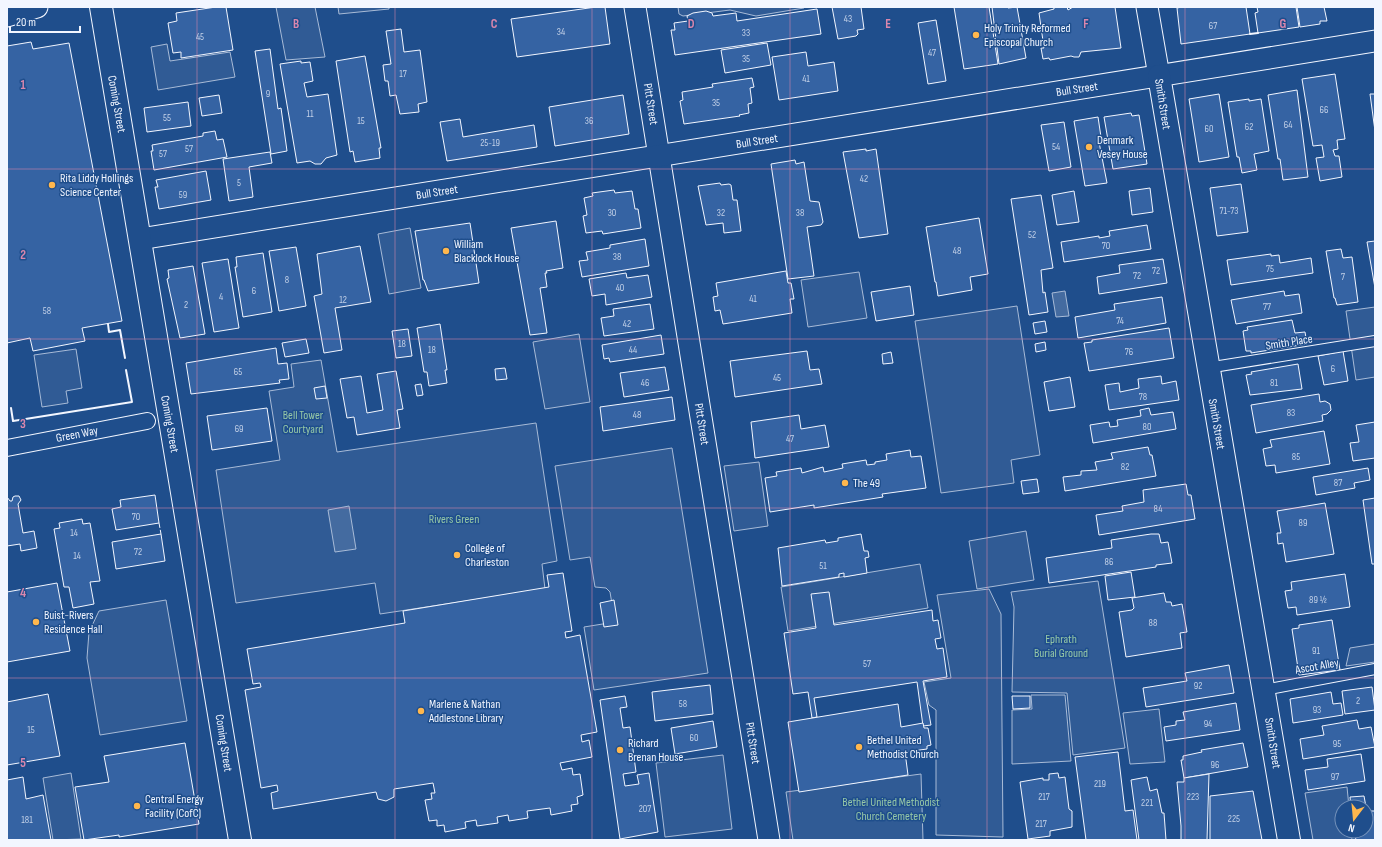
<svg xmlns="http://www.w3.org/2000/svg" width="1382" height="847" viewBox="0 0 1382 847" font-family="'Sofia Sans Condensed',sans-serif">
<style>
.built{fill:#305b95;stroke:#a8bbd7}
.water{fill:#446ba0;stroke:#a8bbd7}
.building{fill:#3563a3;stroke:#f2f6ff}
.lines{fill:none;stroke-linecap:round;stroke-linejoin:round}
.service-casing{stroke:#f2f6ff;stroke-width:12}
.pedestrian-casing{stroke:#f2f6ff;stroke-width:18}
.minor-casing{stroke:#f2f6ff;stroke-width:23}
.tertiary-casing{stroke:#f2f6ff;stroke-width:24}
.service{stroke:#1f4e8c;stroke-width:10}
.pedestrian{stroke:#1f4e8c;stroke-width:16}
.minor{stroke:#1f4e8c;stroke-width:21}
.tertiary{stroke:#1f4e8c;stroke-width:22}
.fence{stroke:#f2f6ff;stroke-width:1;stroke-dasharray:5 2;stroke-linecap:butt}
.wall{stroke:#f2f6ff;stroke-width:2}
.grid{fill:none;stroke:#da87ad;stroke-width:1;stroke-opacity:0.55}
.poi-dot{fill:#ffb74d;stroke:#1f4e8c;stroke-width:1.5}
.labels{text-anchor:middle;stroke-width:3;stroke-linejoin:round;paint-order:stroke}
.number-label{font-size:10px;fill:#c3d1e8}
.poi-label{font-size:12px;fill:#f2f6ff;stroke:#1f4e8c;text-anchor:start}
.street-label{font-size:12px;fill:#f2f6ff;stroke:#1f4e8c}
.park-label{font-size:12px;fill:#97c8a6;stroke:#1f4e8c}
.grid-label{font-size:13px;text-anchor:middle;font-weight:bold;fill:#da87ad;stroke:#1f4e8c;stroke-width:3;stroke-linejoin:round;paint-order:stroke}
</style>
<rect width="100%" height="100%" fill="#1f4e8c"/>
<g class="built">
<polygon points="276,7 315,7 325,57 286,60"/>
<polygon points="338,7 389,7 389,9 339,14"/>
<polygon points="678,7 804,7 804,8 756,16 730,10 683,16 679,14"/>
<polygon points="167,44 170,61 230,52 235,77 158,90 151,47"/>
<polygon points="410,228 421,288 389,294 378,234"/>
<polygon points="859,272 867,318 808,327 801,280"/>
<polygon points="1017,306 1040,455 1011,460 1014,483 941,493 915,321"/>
<polygon points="1375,307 1375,377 1356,380 1346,311"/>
<polygon points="579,334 590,402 545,409 533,342"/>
<polygon points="76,349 82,388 66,391 68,403 42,407 34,355"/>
<polygon points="321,360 337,452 536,423 557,561 542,564 545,589 380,614 375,583 236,603 216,470 280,460 269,391 294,387 291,364"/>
<polygon points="672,448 708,673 594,690 584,627 615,622 610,592 606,588 595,587 590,557 570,560 555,466"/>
<polygon points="759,462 768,526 734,531 724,466"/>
<polygon points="1026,531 1034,580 977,589 969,541"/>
<polygon points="920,564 928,608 788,631 781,587"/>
<polygon points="1098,581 1125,748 1073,755 1067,693 1012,692 1014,607 1011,592"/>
<polygon points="989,589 1001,614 1003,837 936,835 936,710 929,705 924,682 951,678 937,595"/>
<polygon points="166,600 187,721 100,735 87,658 89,632 99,611"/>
<polygon points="1375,644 1375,662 1346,666 1350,648"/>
<polygon points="1031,695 1065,695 1071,761 1012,764 1012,710 1032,709"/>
<polygon points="1159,709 1165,762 1130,764 1123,713"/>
<polygon points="723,755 732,829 665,837 656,763"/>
<polygon points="71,773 81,839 53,840 43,778"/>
<polygon points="921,774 923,840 793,840 786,792"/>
<polygon points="1347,787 1349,807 1342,807 1342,831 1351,831 1352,840 1313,840 1305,793"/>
</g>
<g class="water">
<polygon points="1065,291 1069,316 1056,317 1052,293"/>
<polygon points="349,506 356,549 335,552 328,510"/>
</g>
<g class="building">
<polygon points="216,7 226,7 233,50 181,58 181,52 173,53 168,23 177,21 176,13"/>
<polygon points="596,7 605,7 610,44 517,57 511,19"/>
<polygon points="832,7 861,7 864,29 857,30 858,34 856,36 838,39"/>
<polygon points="954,7 989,7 998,64 964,69"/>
<polygon points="992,7 1008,7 1008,8 1017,7 1026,58 999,64"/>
<polygon points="1054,7 1067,7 1068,10 1073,7 1115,7 1121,48 1081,52 1079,57 1074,57 1071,56 1050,60 1049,58 1043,59 1041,48 1044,48 1039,13 1054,9"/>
<polygon points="1182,7 1246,7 1250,34 1181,44 1177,8"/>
<polygon points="1257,7 1296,7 1299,27 1258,33 1255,13 1258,12"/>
<polygon points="1297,7 1324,7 1327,21 1320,21 1320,24 1300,27"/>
<polygon points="817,9 821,34 675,55 671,30 675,30 674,23 688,21 687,16 693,13 706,11 712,13 713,16 736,13 737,21"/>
<polygon points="936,20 946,81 928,84 918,23"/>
<polygon points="401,29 404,52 420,50 427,102 418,104 419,112 400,114 396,95 390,96 388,81 385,81 383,65 391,64 386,31"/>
<polygon points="31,42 33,49 69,43 122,321 82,328 85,341 33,351 30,338 7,343 7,46"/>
<polygon points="767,43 771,65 725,73 721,50"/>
<polygon points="270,49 278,109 281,108 287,151 271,154 255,51"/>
<polygon points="806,52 808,66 834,62 838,91 779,100 772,57"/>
<polygon points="365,56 381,148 379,148 380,158 355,162 353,151 350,152 336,61"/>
<polygon points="301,61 301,63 310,62 313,81 304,83 307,97 328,94 337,155 326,158 321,164 315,164 310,161 297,163 280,64"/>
<polygon points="1335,74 1345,139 1337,140 1338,149 1333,150 1335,156 1339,156 1342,177 1320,181 1316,158 1324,157 1322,145 1313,146 1302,79"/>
<polygon points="752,78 754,87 750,88 752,103 748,104 749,113 739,115 740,116 684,124 680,101 683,100 682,92 713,87 712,84"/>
<polygon points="1297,90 1308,177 1283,180 1280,159 1278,159 1268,95"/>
<polygon points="1219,94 1229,157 1199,162 1189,99"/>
<polygon points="1370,94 1375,94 1375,131"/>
<polygon points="219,95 222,113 202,116 199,98"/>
<polygon points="623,95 629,134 555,146 549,107"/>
<polygon points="1249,99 1249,101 1261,99 1269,151 1254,154 1257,170 1242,173 1239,157 1237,157 1228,102"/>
<polygon points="188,102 191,126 147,132 144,108"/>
<polygon points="1131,113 1132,116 1139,115 1147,164 1113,169 1104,117"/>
<polygon points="1098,117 1101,137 1098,137 1107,183 1085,186 1074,121"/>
<polygon points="460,119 463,137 534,125 537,147 447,161 440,122"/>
<polygon points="1064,122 1071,167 1049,171 1041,125"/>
<polygon points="215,131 217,140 223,139 227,157 154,170 151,151 153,151 152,145 203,136 203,133"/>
<polygon points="866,149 866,151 876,149 888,234 859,238 843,152"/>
<polygon points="270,152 272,163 249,167 253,197 229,201 223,159"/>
<polygon points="795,160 796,164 804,162 810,201 819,202 823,222 821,225 807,227 814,276 788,279 771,164"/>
<polygon points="206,171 211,200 159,209 155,187 158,187 156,180"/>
<polygon points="720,183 721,185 729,184 731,185 733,200 737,200 741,231 724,233 723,223 706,225 698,186"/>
<polygon points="1241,184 1248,232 1217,236 1210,188"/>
<polygon points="1150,188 1153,212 1132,215 1129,191"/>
<polygon points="614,190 615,193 632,191 635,209 638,209 641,228 603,234 602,231 586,233 583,216 587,215 584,198 593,196 592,193"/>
<polygon points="1074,191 1079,222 1057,225 1052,195"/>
<polygon points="1041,195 1053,268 1041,270 1043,293 1045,292 1048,312 1029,315 1011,199"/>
<polygon points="979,218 988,274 970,277 972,290 938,296 936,282 935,282 926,227"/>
<polygon points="556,221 563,268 546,271 547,273 545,273 547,287 540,288 547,333 530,335 511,228"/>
<polygon points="470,223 479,283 428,291 424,280 423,280 415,231"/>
<polygon points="1147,225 1151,249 1064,262 1061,242 1099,236 1099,238 1110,236 1109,231"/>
<polygon points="645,239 649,266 582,277 579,261 588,260 586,252 610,248 610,245"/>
<polygon points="1375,241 1375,288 1367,242"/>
<polygon points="360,246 371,302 335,308 342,350 324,353 314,296 322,294 317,254"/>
<polygon points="296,247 306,306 279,311 269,251"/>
<polygon points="1341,249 1343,258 1352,257 1358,302 1337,305 1335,298 1334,298 1326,251"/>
<polygon points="263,253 272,312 243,317 235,267 237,267 236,257"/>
<polygon points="1271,254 1271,256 1279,255 1280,263 1311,258 1313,273 1231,285 1227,260"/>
<polygon points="228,259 239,328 214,332 202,263"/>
<polygon points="1163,259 1167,283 1099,294 1097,277 1120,273 1119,265"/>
<polygon points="193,266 205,334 180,338 167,279 169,278 168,270"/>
<polygon points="786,271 788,283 791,283 794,299 790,299 792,313 723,324 720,310 715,311 713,297 718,296 716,283"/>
<polygon points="626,273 627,278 648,275 652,297 606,305 605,294 592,296 589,279"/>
<polygon points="910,286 914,315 876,321 871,292"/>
<polygon points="1284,291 1285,296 1299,294 1302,313 1236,324 1231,300"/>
<polygon points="1162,297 1166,323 1078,338 1075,317 1115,310 1114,304"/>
<polygon points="650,304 654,329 604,336 601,318 614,316 613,309"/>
<polygon points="1292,320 1295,333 1305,332 1307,344 1251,353 1251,351 1246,351 1243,331 1248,330 1247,327"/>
<polygon points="1045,321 1047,332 1035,334 1033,323"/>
<polygon points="440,324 447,370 445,370 447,383 429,386 427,372 424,372 417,328"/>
<polygon points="1169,328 1174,358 1089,371 1084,343 1092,342 1092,340"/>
<polygon points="408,329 412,356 396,358 392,331"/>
<polygon points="661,335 664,354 610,362 609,358 604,359 602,345"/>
<polygon points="306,339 309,353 285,357 282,343"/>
<polygon points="1045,342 1046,350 1036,352 1035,344"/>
<polygon points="276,348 278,364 287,363 289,379 279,380 280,383 191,394 186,363"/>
<polygon points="807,351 810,370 819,369 822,384 735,397 730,361"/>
<polygon points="1343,351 1348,381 1324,385 1318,356"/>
<polygon points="891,352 893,363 883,364 882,354"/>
<polygon points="1298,364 1302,389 1250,395 1246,375 1252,374 1251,372"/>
<polygon points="665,367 669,390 624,397 620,373"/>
<polygon points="505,368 507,379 496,380 495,369"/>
<polygon points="396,371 403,409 397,410 400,428 357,435 354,417 347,418 340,379 361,376 367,413 383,410 377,374"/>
<polygon points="1161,376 1162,384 1176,381 1179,400 1109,410 1105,385 1119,383 1120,392 1139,388 1138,379"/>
<polygon points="1070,377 1075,407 1049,411 1044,382"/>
<polygon points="421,384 423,395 417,396 415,385"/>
<polygon points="325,386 327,398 316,399 314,388"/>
<polygon points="1319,394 1320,402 1325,401 1330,404 1331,410 1327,414 1322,415 1323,421 1256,433 1251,405"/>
<polygon points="672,397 675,420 603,431 600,407"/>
<polygon points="267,408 272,441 212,450 207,416"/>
<polygon points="1149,408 1151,415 1173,412 1176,429 1093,443 1090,425 1109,422 1110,427 1118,426 1117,420 1141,416 1140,410"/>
<polygon points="799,415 801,429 825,425 829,447 755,458 751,422"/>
<polygon points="1375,422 1375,458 1353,461 1350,443 1359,442 1356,425"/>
<polygon points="1324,431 1330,464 1276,473 1275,465 1266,466 1263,449 1272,447 1270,440"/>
<polygon points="1148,447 1150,455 1152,455 1156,476 1065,491 1063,477 1081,475 1081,471 1097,470 1095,462 1113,459 1111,453"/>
<polygon points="910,450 911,457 921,456 926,488 882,494 883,497 814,508 814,505 770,512 765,478 777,476 776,472 801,468 802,473 823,467 824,472 843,468 842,464 866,460 867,465 875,464 875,462 887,460 886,454"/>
<polygon points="1368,468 1370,480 1354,483 1355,488 1316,495 1313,477"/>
<polygon points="1037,479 1039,492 1023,494 1021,481"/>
<polygon points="1186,484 1188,495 1191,495 1195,519 1099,535 1096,515 1123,511 1122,506 1144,502 1143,490"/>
<polygon points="155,495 159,523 116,530 112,509 121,507 120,500"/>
<polygon points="15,496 19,496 21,500 18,504 23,533 34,531 37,548 21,551 20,544 7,546 7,497 10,501 12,501 13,497"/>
<polygon points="1375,498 1375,564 1372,564 1363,500"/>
<polygon points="1325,503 1334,554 1286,562 1283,543 1278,544 1277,533 1281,533 1277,511"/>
<polygon points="82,519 83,524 90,523 100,581 90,582 94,604 73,608 69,587 64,587 54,529 60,528 59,523"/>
<polygon points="161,534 165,561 116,569 112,542"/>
<polygon points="861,534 864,551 868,551 869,557 865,558 867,573 844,577 844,573 839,574 839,577 782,586 778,548 825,540 826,543 838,541 838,538"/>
<polygon points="1151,534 1159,534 1161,543 1168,542 1172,563 1156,565 1156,567 1049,583 1046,558 1112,548 1111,540"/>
<polygon points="1131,572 1135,597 1108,600 1105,576"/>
<polygon points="563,573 572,631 565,632 566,638 580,635 597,732 581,735 582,742 589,740 592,757 560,763 562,770 572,768 573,775 580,774 583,795 577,797 578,804 571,805 572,811 551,815 550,808 527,811 528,818 509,821 508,815 497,817 498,823 477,826 476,820 465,822 466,828 445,832 444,825 437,826 437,820 429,821 425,800 432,799 431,793 435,793 433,783 394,789 394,797 386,801 378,799 376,792 273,809 271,793 278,791 277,785 261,788 245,690 261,687 260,683 253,684 247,649 405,623 403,611 549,587 547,575"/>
<polygon points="1345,574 1350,607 1297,615 1296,607 1288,608 1285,591 1292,590 1291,582"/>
<polygon points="57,583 70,651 7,662 7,592"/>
<polygon points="829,592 834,625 932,610 933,621 938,620 941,638 935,639 937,649 943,648 947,677 923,681 931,725 923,726 917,682 814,698 817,717 812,718 808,692 793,694 784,633 816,628 811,594"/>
<polygon points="1164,593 1166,602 1171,602 1172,606 1182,604 1187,632 1180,633 1182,648 1126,657 1119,612 1132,610 1134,608 1132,598"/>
<polygon points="614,600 618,625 604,627 600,603"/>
<polygon points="1332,620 1340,670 1299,675 1292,629 1299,628 1299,625"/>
<polygon points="1229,665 1234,693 1146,707 1143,688 1187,681 1185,673"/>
<polygon points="710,685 713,714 655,721 652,692"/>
<polygon points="1372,687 1375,710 1345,714 1342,691"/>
<polygon points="1331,692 1333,704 1341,703 1343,715 1293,723 1290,699"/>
<polygon points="48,694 60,756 7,765 7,702"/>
<polygon points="625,696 627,707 620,708 623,728 630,727 636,772 623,774 625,786 639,784 637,775 649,773 658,832 620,839 600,700"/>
<polygon points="1012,696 1030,696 1030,708 1013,709"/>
<polygon points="1236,703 1240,730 1166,741 1164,727 1176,725 1176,721 1185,720 1183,712"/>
<polygon points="898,704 901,727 923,723 924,728 928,728 931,745 927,746 927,749 905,752 908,775 799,792 788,722"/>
<polygon points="1357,720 1359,729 1371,727 1375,747 1303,759 1300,739 1324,735 1322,726"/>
<polygon points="713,721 717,747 675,754 671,728"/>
<polygon points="185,743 199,824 119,837 119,835 84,840 75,787 109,782 104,756"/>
<polygon points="1243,743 1248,767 1184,778 1181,760 1183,760 1183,756 1202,752 1201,750"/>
<polygon points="1118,752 1125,811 1133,810 1137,840 1086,840 1075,757"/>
<polygon points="1361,754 1365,781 1308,790 1305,770 1328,767 1327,759"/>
<polygon points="1058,773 1059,778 1065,777 1069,809 1072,811 1072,827 1050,831 1050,836 1028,839 1020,782 1043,778 1043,780 1049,780 1049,774"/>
<polygon points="1209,774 1207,840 1181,840 1181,826 1177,782 1184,782 1184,778"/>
<polygon points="23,777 26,799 43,795 51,840 7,840 7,780"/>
<polygon points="1147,777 1150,791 1157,789 1162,813 1164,813 1166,840 1139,840 1131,780"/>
<polygon points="1253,791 1262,840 1210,840 1210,796"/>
<polygon points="1364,796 1366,807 1351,807 1350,797"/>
<polygon points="1366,811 1375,811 1375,840 1356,840 1354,831 1366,831"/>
</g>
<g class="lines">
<defs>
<g id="service">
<polyline points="1207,368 1375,341"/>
<polyline points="1264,690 1375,669"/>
</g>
<polyline id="pedestrian" points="7,448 147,421"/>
<g id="minor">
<polyline points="635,7 769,840"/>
<polyline points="1147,7 1159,76"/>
<polyline points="7,16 37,7"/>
<polyline points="140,239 1375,41"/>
</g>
<g id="tertiary">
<polyline points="101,7 240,840"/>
<polyline points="1159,76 1289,840"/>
</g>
</defs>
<use href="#service" class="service-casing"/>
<use href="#pedestrian" class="pedestrian-casing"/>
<use href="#minor" class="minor-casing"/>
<use href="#tertiary" class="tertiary-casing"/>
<use href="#service" class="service"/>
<use href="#pedestrian" class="pedestrian"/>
<use href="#minor" class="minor"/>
<use href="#tertiary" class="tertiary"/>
<polyline class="fence" points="159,523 161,534"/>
<g class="wall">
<polyline points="1250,34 1258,33"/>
<polyline points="108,324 109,332 120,330 125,358"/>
<polyline points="11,408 13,421 132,402 126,370"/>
</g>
</g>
<path class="grid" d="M197 7V840M395 7V840M592 7V840M790 7V840M987 7V840M1185 7V840M7 169H1375M7 339H1375M7 508H1375M7 678H1375"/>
<g class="poi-dot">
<circle cx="976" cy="35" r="4"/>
<circle cx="1089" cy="147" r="4"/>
<circle cx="52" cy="185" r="4"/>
<circle cx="446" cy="251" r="4"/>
<circle cx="845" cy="483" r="4"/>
<circle cx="457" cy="555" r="4"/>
<circle cx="36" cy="622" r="4"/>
<circle cx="421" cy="711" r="4"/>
<circle cx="859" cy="747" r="4"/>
<circle cx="620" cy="750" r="4"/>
<circle cx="137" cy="806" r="4"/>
</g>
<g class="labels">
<g class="number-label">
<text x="848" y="22">43</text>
<text x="1213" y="29">67</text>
<text x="561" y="35">34</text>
<text x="746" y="36">33</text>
<text x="200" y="40">45</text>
<text x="932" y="56">47</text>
<text x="746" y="62">35</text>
<text x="403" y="77">17</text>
<text x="806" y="82">41</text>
<text x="268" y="97">9</text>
<text x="716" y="106">35</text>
<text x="1324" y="113">66</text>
<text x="310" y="117">11</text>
<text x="167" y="121">55</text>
<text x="361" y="124">15</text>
<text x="589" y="124">36</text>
<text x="1288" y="128">64</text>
<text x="1249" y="130">62</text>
<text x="1209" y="132">60</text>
<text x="490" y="146">25-19</text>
<text x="1056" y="150">54</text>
<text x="189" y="152">57</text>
<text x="163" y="157">57</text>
<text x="864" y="182">42</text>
<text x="239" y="186">5</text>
<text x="183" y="198">59</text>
<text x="1229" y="214">71-73</text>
<text x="612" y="216">30</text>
<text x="721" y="216">32</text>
<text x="800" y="216">38</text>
<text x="1032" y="238">52</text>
<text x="1106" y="249">70</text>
<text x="957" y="254">48</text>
<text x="617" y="260">38</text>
<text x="1270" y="272">75</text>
<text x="1156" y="274">72</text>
<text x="1137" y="279">72</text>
<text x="1343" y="280">7</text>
<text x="287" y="283">8</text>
<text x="620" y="291">40</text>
<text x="254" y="294">6</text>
<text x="221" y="300">4</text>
<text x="753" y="302">41</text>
<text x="343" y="303">12</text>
<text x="186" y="308">2</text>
<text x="1267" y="310">77</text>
<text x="47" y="314">58</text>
<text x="1120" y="324">74</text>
<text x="627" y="327">42</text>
<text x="402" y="347">18</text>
<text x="432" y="353">18</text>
<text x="633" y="353">44</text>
<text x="1129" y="355">76</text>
<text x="1333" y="372">6</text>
<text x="238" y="375">65</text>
<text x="777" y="381">45</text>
<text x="645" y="386">46</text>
<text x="1274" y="386">81</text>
<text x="1143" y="400">78</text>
<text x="1291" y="416">83</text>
<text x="637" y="418">48</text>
<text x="1147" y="430">80</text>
<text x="239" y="432">69</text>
<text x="790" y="442">47</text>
<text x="1296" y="460">85</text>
<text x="1125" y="470">82</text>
<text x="1338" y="486">87</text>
<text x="1158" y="512">84</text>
<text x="136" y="520">70</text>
<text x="1303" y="526">89</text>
<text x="74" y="536">14</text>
<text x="138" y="555">72</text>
<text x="77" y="559">14</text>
<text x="1109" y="565">86</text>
<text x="823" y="569">51</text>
<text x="1318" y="603">89 ½</text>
<text x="1153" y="626">88</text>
<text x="1316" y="654">91</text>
<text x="867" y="667">57</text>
<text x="1198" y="689">92</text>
<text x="1358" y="704">2</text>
<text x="683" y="707">58</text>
<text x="1317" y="713">93</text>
<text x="1208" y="727">94</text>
<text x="31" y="733">15</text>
<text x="694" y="741">60</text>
<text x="1337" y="747">95</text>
<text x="1215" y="768">96</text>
<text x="1335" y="780">97</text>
<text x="1100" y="787">219</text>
<text x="1044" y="800">217</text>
<text x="1193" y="800">223</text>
<text x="1147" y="806">221</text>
<text x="645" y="812">207</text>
<text x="1234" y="822">225</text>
<text x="27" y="823">181</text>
<text x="1041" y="827">217</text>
</g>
<g class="poi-label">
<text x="984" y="32">Holy Trinity Reformed<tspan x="984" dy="14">Episcopal Church</tspan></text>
<text x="1097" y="144">Denmark<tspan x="1097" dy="14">Vesey House</tspan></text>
<text x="60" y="182">Rita Liddy Hollings<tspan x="60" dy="14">Science Center</tspan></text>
<text x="454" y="248">William<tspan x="454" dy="14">Blacklock House</tspan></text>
<text x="853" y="487">The 49</text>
<text x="465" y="552">College of<tspan x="465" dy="14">Charleston</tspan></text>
<text x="44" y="619">Buist-Rivers<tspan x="44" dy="14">Residence Hall</tspan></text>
<text x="429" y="708">Marlene &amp; Nathan<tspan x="429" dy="14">Addlestone Library</tspan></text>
<text x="867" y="744">Bethel United<tspan x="867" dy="14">Methodist Church</tspan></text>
<text x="628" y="747">Richard<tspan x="628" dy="14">Brenan House</tspan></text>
<text x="145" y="803">Central Energy<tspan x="145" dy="14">Facility (CofC)</tspan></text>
</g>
<g class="street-label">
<text transform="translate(1077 89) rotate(-9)" y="4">Bull Street</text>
<text transform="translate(117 104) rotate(80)" y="4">Coming Street</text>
<text transform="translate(651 104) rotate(81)" y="4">Pitt Street</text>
<text transform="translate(1163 104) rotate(81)" y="4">Smith Street</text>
<text transform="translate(757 141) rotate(-9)" y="4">Bull Street</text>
<text transform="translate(437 192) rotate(-9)" y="4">Bull Street</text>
<text transform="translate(1289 342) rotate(-9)" y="4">Smith Place</text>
<text transform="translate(170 424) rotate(80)" y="4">Coming Street</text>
<text transform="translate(702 424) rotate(81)" y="4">Pitt Street</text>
<text transform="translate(1217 424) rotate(80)" y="4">Smith Street</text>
<text transform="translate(77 434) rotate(-11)" y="4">Green Way</text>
<text transform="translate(1317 666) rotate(-10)" y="4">Ascot Alley</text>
<text transform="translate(224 743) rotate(81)" y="4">Coming Street</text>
<text transform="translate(753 743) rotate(81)" y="4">Pitt Street</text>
<text transform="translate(1273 743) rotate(81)" y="4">Smith Street</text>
</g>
<g class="park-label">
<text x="303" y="419">Bell Tower<tspan x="303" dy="14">Courtyard</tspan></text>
<text x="454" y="523">Rivers Green</text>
<text x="1061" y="643">Ephrath<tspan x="1061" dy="14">Burial Ground</tspan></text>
<text x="891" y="806">Bethel United Methodist<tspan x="891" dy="14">Church Cemetery</tspan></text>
</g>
</g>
<g class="grid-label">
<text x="296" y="28">B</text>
<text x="494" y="28">C</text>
<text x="691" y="28">D</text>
<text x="888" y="28">E</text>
<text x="1086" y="28">F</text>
<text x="1283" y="28">G</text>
<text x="23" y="89">1</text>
<text x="23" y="259">2</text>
<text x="23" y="428">3</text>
<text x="23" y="597">4</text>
<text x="23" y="767">5</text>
</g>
<rect width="1382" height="847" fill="none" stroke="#f2f6ff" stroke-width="16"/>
<g transform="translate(1354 819) rotate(196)"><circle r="19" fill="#1f4e8c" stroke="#7391ba"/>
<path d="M0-3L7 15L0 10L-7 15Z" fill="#ffb74d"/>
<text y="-6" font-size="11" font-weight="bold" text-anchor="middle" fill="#f2f6ff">N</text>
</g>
<path d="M10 26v6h70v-6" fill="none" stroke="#f2f6ff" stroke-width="2"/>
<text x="16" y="26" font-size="12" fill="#f2f6ff" stroke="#1f4e8c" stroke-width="3" paint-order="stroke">20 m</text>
</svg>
